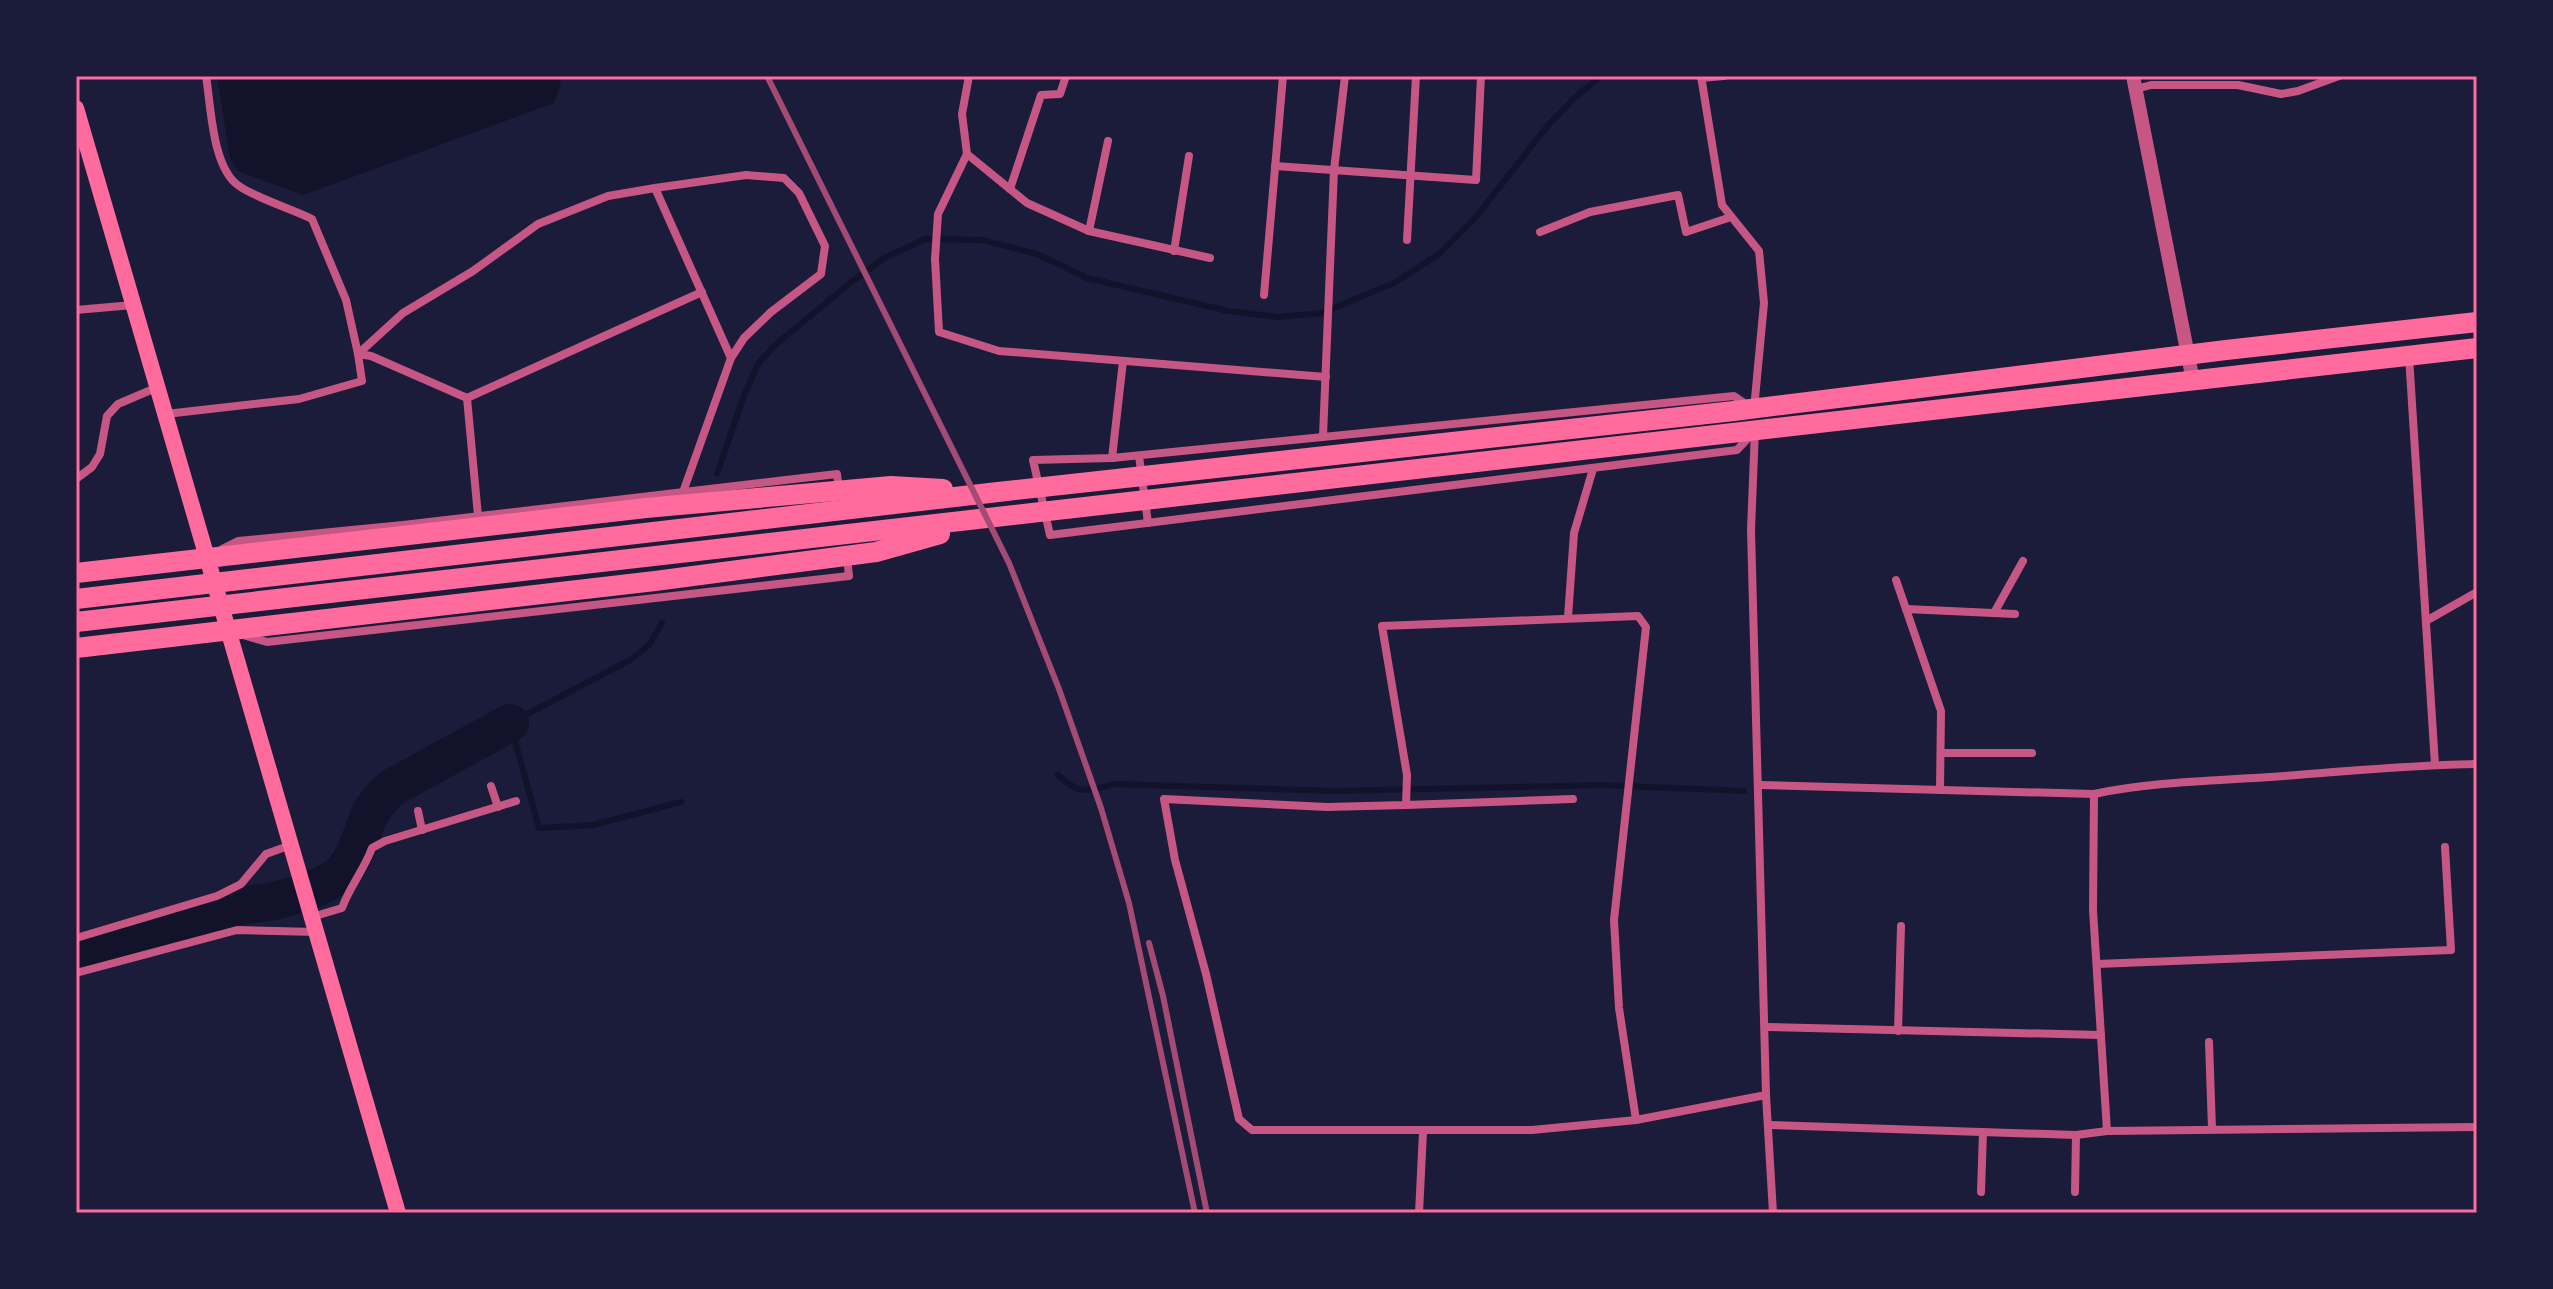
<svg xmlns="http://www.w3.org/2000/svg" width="2553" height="1289" viewBox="0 0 2553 1289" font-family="Arial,sans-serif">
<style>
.water{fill:#12122b}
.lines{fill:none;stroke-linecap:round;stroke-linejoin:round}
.stream{stroke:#12122b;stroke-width:6}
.river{stroke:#12122b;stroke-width:38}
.minor{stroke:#c65784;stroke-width:8}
.tertiary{stroke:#c65784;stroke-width:14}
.secondary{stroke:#ff6b9d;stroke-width:16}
.primary{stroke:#ff6b9d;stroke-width:20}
.rail{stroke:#a44b75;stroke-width:6}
.neatline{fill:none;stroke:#ff6b9d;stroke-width:3}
</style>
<rect width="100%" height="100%" fill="#1b1b3a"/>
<polygon class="water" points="217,76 561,76 560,86 554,103 303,195 238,171 230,158"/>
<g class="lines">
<g class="stream">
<polyline points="717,474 743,398 758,364 775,345 850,283 886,257 925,239 983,240 1037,254 1087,278 1228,311 1278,317 1322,313 1394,283 1439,254 1476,217 1544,130 1574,98 1601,76"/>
<polyline points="662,623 649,645 630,660 510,723 539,828 593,825 681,802"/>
<path d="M1058 775C1080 796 1087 791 1114 784L1336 791 1600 785 1744 791"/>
</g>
<path class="river" d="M76 953 243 905C273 903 334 890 350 862 369 830 360 814 393 787L510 723"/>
<g class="minor">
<path d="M206 76C211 106 212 168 239 186 256 198 292 209 312 219L346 300 358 354 371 356 467 398 478 516"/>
<polyline points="969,76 962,114 967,154 1027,203 1089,231 1210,258"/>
<polyline points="1701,76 1722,205 1759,251 1764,303 1754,409"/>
<polyline points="1701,78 1724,76"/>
<polyline points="2136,89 2151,85 2238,85 2281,94 2298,91 2339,76"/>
<polyline points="967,154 938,214 935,259 939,332 999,351 1326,377"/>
<polyline points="1275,166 1476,180 1481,76"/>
<polyline points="655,188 731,358"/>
<polyline points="1010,189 1041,95 1060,94 1066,76"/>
<polyline points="1089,231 1108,141"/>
<polyline points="1540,232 1590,212 1678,195 1686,232 1731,217"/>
<polyline points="1407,240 1416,76"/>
<polyline points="1174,251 1189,156"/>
<polyline points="1264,295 1283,76"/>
<polyline points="76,310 133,305"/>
<polyline points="2409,356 2435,765"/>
<polyline points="467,398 702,292"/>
<polyline points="1747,405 1734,396 1112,458 1033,460 1050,535 1737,450 1751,435"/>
<polyline points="166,414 299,399 362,381 358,354 403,313 473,271 538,224 608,196 655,188 746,175 784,178 799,193 825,246 821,274 771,312 744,338 731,358 683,492"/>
<polyline points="1755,430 1751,530 1766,1095 1773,1213"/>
<polyline points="1323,436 1334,170 1345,76"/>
<polyline points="1139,456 1148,523"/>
<polyline points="1112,458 1123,361"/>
<polyline points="76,479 92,467 100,454 107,416 118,404 158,387"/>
<polyline points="222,549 238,541 403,525 837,474 839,492"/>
<polyline points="1896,580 1941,711 1940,790"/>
<polyline points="1906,609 2015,614"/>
<polyline points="1994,613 2023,561"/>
<polyline points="1568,617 1574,533 1593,469"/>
<polyline points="2426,621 2477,592"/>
<polyline points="243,635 267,642 849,576 847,557"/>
<polyline points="1941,753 2032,753"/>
<polyline points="1760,785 2094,794"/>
<polyline points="491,786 498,807"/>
<polyline points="1406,805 1573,799"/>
<polyline points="418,811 422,830"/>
<path d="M312 917 342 908C350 886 364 870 372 848L385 841 516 801"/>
<polyline points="76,938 217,896 241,884 266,854 291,845"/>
<polyline points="2097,964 2451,950 2445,847"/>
<polyline points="76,973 237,930 316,932"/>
<polyline points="1765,1027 2101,1035"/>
<polyline points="1898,1031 1901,926"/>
<polyline points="2209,1042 2212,1129"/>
<polyline points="1636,1120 1619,1008 1614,920 1646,627 1638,616 1382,626 1407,775 1406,805 1327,807 1164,799 1175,860 1206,974 1239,1119 1252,1130 1532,1130 1636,1120 1766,1095"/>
<polyline points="1769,1125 2076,1135 2107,1131 2477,1127"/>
<path d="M2107 1131 2093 910 2094 794C2151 782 2211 781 2270 777 2339 772 2408 765 2477 764"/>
<polyline points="1981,1192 1983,1132"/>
<polyline points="2075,1192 2076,1135"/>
<polyline points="1419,1213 1423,1132"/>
</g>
<polyline class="tertiary" points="2133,76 2193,381"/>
<polyline class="secondary" points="76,108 398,1213"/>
<g class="primary">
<polyline points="76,573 646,508 891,486 943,489"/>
<polyline points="76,599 998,492 1734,411 2226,350 2477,322"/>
<polyline points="76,622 2477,348"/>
<polyline points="76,648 655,581 876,552 940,534"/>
</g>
<g class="rail">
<polyline points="767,76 1009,563 1059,689 1101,808 1129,903 1195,1213"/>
<polyline points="1149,943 1163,996 1207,1213"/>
</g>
</g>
<rect width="2553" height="1289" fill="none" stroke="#1b1b3a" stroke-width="156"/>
<rect x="78" y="78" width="2397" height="1133" class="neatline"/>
</svg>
